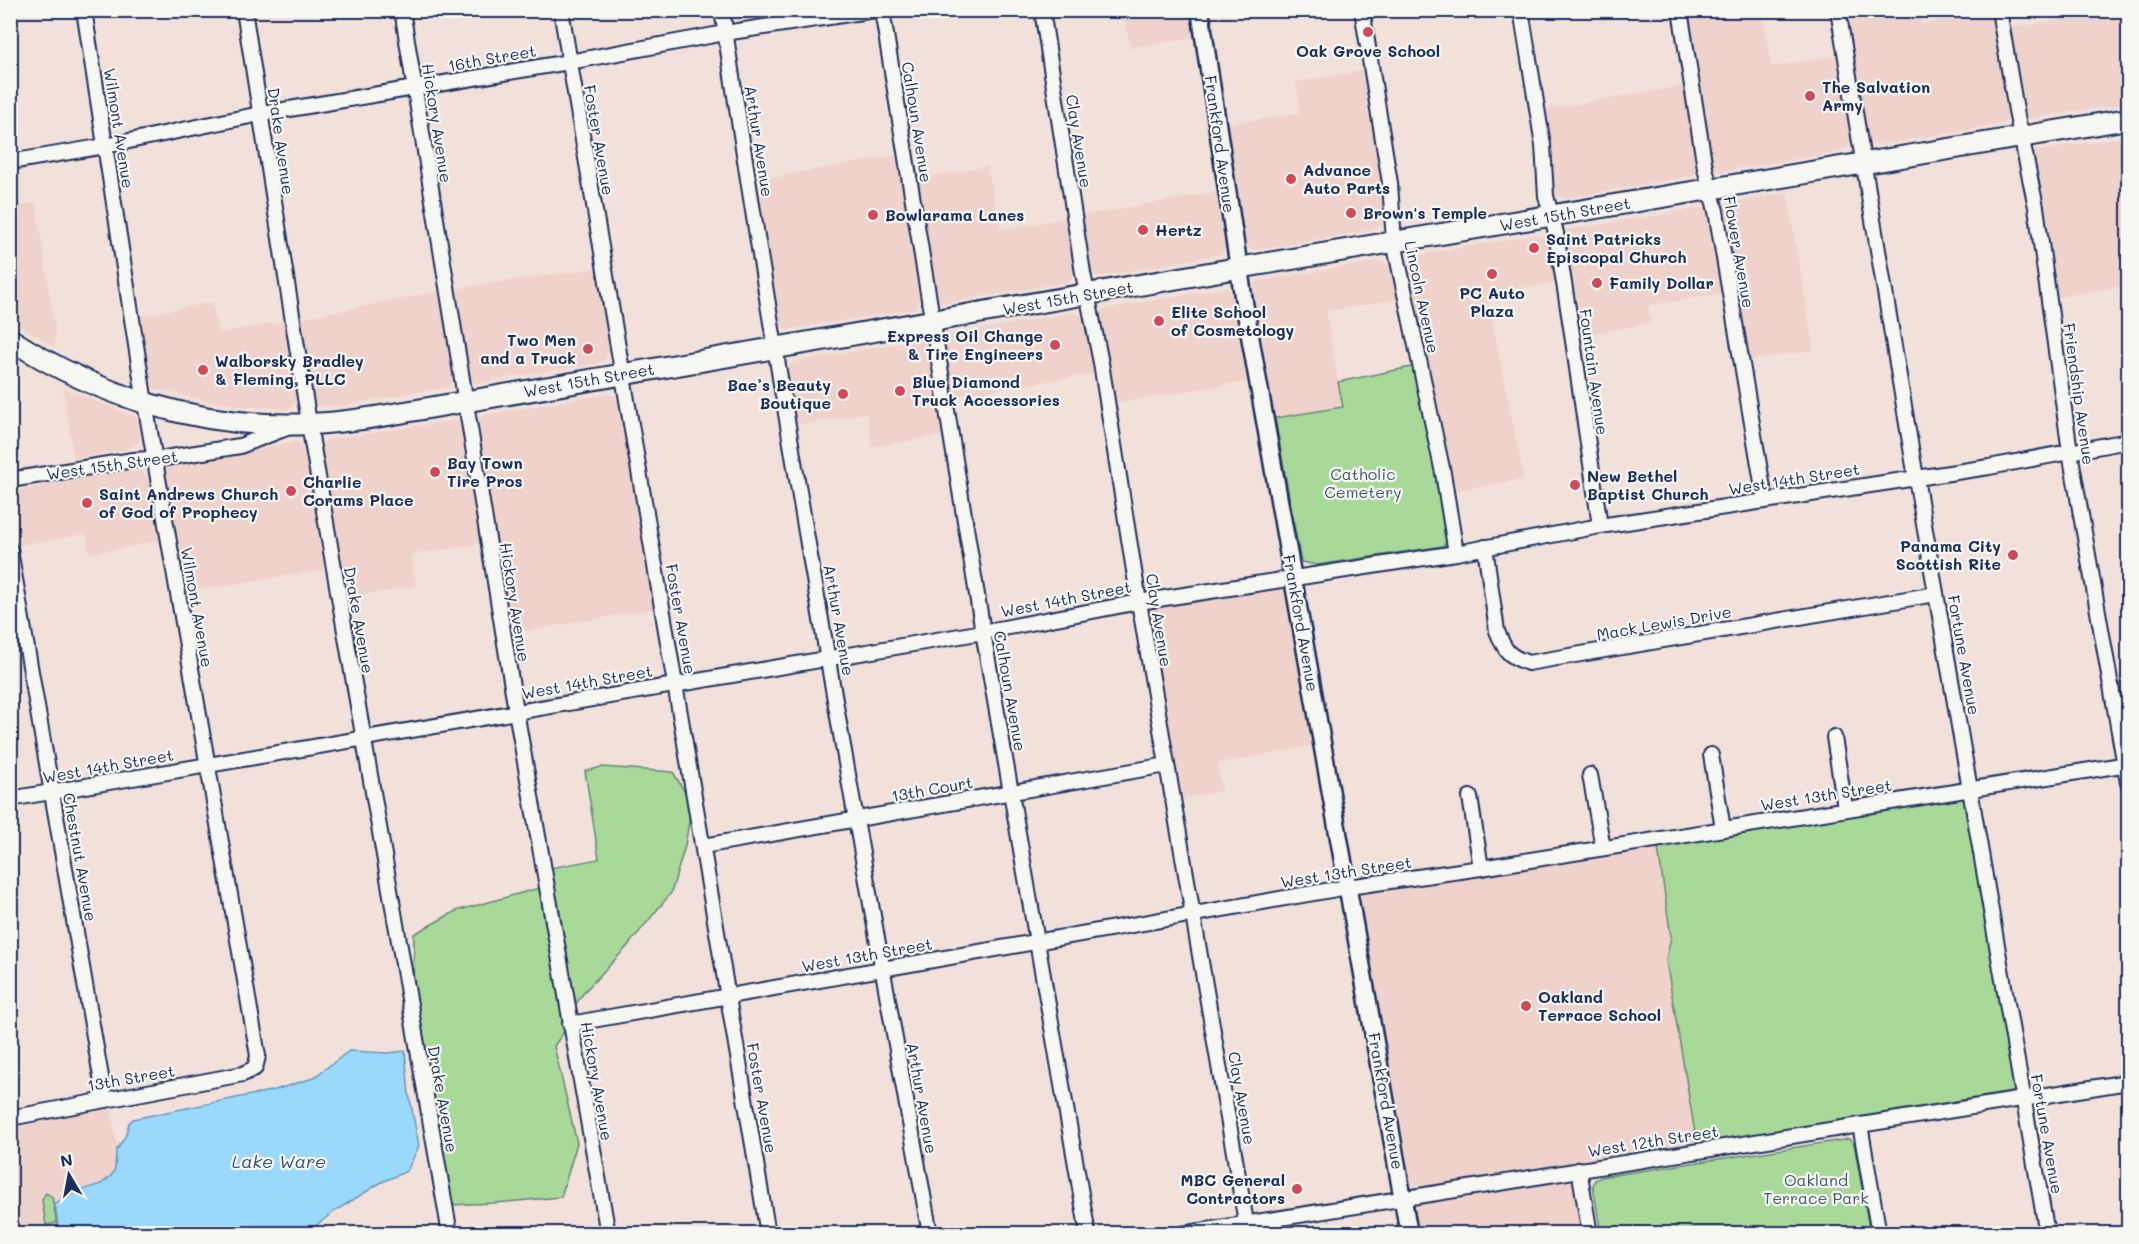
<svg xmlns="http://www.w3.org/2000/svg" width="2139" height="1244" viewBox="0 0 2139 1244" font-family="Mali,sans-serif">
<style>
.built{fill:#efd2cb}
.green{fill:#a9d999;stroke:#62847c;stroke-width:1.5}
.water{fill:#9ad9fb;stroke:#6795bc;stroke-width:1.5}
.lines{fill:none;stroke-linecap:round;stroke-linejoin:round}
.minor-casing{stroke:#1b2f5e;stroke-width:18}
.major-casing{stroke:#1b2f5e;stroke-width:21}
.highway-casing{stroke:#1b2f5e;stroke-width:24}
.minor{stroke:#f6f6f2;stroke-width:14}
.major{stroke:#f6f6f2;stroke-width:16}
.highway{stroke:#f6f6f2;stroke-width:20}
.poi-dot{fill:#d1495b;stroke:#f6f6f2;stroke-width:2}
.labels{text-anchor:middle;stroke-width:4.5;stroke-linejoin:round;paint-order:stroke}
.poi-label{font-size:16px;font-weight:bold;fill:#1b2f5e;stroke:#f6f6f2;text-anchor:start}
.street-label{font-size:16px;fill:#1b2f5e;stroke:#f6f6f2}
.park-label{font-size:16px;fill:#3e5a6d;stroke:#f6f6f2}
.water-label{font-size:18px;font-style:italic;fill:#34517d;stroke:#f6f6f2}
</style>
<rect width="100%" height="100%" fill="#f2e1db"/>
<filter id="ink" filterUnits="userSpaceOnUse"><feTurbulence type="fractalNoise" baseFrequency=".0167" numOctaves="2"/><feDisplacementMap in="SourceGraphic" scale="12" xChannelSelector="R" yChannelSelector="G"/><feConvolveMatrix kernelMatrix="1 2 1 2 8 2 1 2 1" color-interpolation-filters="sRGB"/></filter>
<g filter="url(#ink)">
<g class="built">
<polygon points="1124,11 1190,11 1194,37 1130,48"/>
<polygon points="1685,11 1762,11 1772,67 1840,55 1853,134 1849,146 1839,152 1718,172 1713,170 1711,168"/>
<polygon points="1845,11 1919,11 1922,24 1994,11 2010,115 2009,119 2003,124 1878,145 1869,144 1863,132"/>
<polygon points="2119,11 2128,11 2128,103 2026,119 2023,117 2008,28"/>
<polygon points="1366,70 1386,200 1381,225 1372,230 1255,250 1249,248 1244,241 1227,124 1300,113 1296,82"/>
<polygon points="1687,85 1700,168 1696,174 1692,176 1566,198 1559,197 1556,194 1551,185 1542,110"/>
<polygon points="2128,136 2128,285 2054,298 2031,155 2036,151"/>
<polygon points="911,153 912,153 918,179 987,166 1001,229 1069,218 1076,266 1072,279 1069,282 944,303 939,302 935,295"/>
<polygon points="900,155 922,287 918,306 913,309 792,329 787,330 782,327 779,322 754,181"/>
<polygon points="1217,192 1226,246 1222,254 1103,276 1096,276 1090,271 1087,265 1079,216"/>
<polygon points="1787,193 1814,350 1747,361 1722,207 1732,202"/>
<polygon points="36,203 55,329 55,348 11,320 11,207"/>
<polygon points="1700,208 1705,208 1711,213 1725,292 1648,306 1651,323 1578,336 1562,236 1564,232 1567,230"/>
<polygon points="1535,235 1543,237 1552,247 1558,282 1487,294 1524,479 1451,491 1406,263 1414,256"/>
<polygon points="1380,261 1390,265 1395,274 1401,299 1326,311 1343,407 1275,418 1253,293 1254,284 1259,281"/>
<polygon points="598,268 609,327 608,352 605,360 598,363 477,383 471,381 468,377 452,289"/>
<polygon points="1228,287 1233,294 1248,381 1113,403 1098,317 1101,310"/>
<polygon points="442,291 454,370 454,378 449,387 337,406 323,407 315,404 297,319"/>
<polygon points="212,302 218,333 287,321 297,392 294,405 286,409 241,406 207,401 155,389 148,374 137,317"/>
<polygon points="1071,313 1080,315 1085,320 1092,339 1098,373 950,397 942,343 948,335"/>
<polygon points="917,340 923,341 930,348 945,435 872,447 866,413 796,425 788,372 788,367 793,362"/>
<polygon points="63,388 136,417 141,433 139,442 129,449 74,459"/>
<polygon points="607,394 615,397 623,414 658,608 508,634 475,421 484,415"/>
<polygon points="455,420 463,425 484,543 411,555 416,586 344,598 320,452 323,443 326,440"/>
<polygon points="296,441 304,445 307,452 329,569 184,592 166,496 165,471 168,464"/>
<polygon points="133,470 142,472 152,485 163,540 90,554 86,534 15,546 11,523 10,500 17,490"/>
<polygon points="1280,586 1286,593 1313,746 1220,763 1218,768 1222,791 1184,798 1182,806 1146,607"/>
<polygon points="1657,842 1671,937 1666,960 1697,1145 1426,1188 1413,1184 1410,1178 1360,902 1362,895 1364,891"/>
<polygon points="109,1103 130,1210 57,1223 59,1233 11,1234 11,1123"/>
<polygon points="1561,1178 1570,1182 1574,1186 1581,1233 1419,1234 1415,1208 1422,1200"/>
</g>
<g class="green">
<polygon points="1416,366 1450,537 1443,546 1317,565 1302,562 1300,557 1275,418 1343,407 1338,382"/>
<polygon points="602,767 673,772 690,801 691,809 685,846 671,893 626,948 584,992 574,1007 550,868 599,859 585,771"/>
<polygon points="1961,795 1965,798 2016,1088 2012,1094 1697,1145 1666,960 1671,937 1657,842"/>
<polygon points="543,887 568,1026 554,1046 577,1143 561,1197 495,1203 450,1205 413,991 414,934 456,911"/>
<polygon points="1849,1139 1854,1144 1870,1233 1601,1233 1593,1186 1595,1180 1601,1177"/>
<polygon points="46,1193 52,1197 57,1223 46,1225 42,1200"/>
</g>
<polygon class="water" points="349,1051 388,1053 405,1051 409,1094 419,1146 407,1171 380,1183 335,1211 310,1230 290,1233 59,1233 55,1204 76,1192 101,1184 111,1176 115,1169 116,1151 125,1137 129,1123 133,1119 275,1090 313,1078"/>
<g class="lines">
<defs>
<g id="minor">
<polyline points="244,10 312,442 450,1234"/>
<polyline points="402,10 516,711 608,1234"/>
<polyline points="561,10 768,1234"/>
<path d="M722 10C783 419 857 827 930 1234"/>
<polyline points="882,10 983,632 1088,1234"/>
<polyline points="1042,10 1083,273 1101,363 1139,602 1248,1234"/>
<polyline points="1362,10 1390,183 1394,242 1443,473 1456,553"/>
<polyline points="1521,10 1543,145 1546,196 1556,233 1571,327 1600,526"/>
<polyline points="1680,10 1705,168 1716,211 1765,500"/>
<polyline points="1838,10 1916,478 2047,1234"/>
<polyline points="1999,10 2017,116 2036,207 2070,452 2128,783"/>
<polyline points="10,162 105,146 260,114 569,62 725,33 875,10"/>
<polyline points="10,480 133,460 165,458 240,446 289,427"/>
<path d="M1485 547 1497 631C1505 651 1508 656 1528 663L1936 594"/>
<polyline points="10,550 105,1100"/>
<polyline points="1834,737 1845,808"/>
<polyline points="1711,755 1723,829"/>
<polyline points="1590,775 1603,848"/>
<polyline points="1470,797 1481,868"/>
<polyline points="10,799 983,632 1139,602 1456,553 1600,526 1989,467 2128,441"/>
<polyline points="703,846 1167,765"/>
<polyline points="570,1024 1348,887 1481,868 2128,764"/>
<polyline points="10,1118 243,1074 255,1068 258,1056 145,403 84,10"/>
<polyline points="1860,1125 1879,1234"/>
<polyline points="1579,1169 1590,1234"/>
<polyline points="1182,1234 2128,1082"/>
</g>
<polyline id="major" points="1200,10 1244,302 1409,1234"/>
<path id="highway" d="M10 339C99 397 202 429 309 424 345 423 381 416 417 410L1226 270 2128 119"/>
</defs>
<use href="#minor" class="minor-casing"/>
<use href="#major" class="major-casing"/>
<use href="#highway" class="highway-casing"/>
<use href="#minor" class="minor"/>
<use href="#major" class="major"/>
<use href="#highway" class="highway"/>
</g>
</g>
<g class="poi-dot">
<circle cx="1368" cy="32" r="6"/>
<circle cx="1810" cy="96" r="6"/>
<circle cx="1291" cy="179" r="6"/>
<circle cx="1351" cy="213" r="6"/>
<circle cx="873" cy="215" r="6"/>
<circle cx="1143" cy="230" r="6"/>
<circle cx="1534" cy="248" r="6"/>
<circle cx="1492" cy="274" r="6"/>
<circle cx="1597" cy="283" r="6"/>
<circle cx="1159" cy="321" r="6"/>
<circle cx="1055" cy="345" r="6"/>
<circle cx="588" cy="349" r="6"/>
<circle cx="203" cy="370" r="6"/>
<circle cx="900" cy="391" r="6"/>
<circle cx="843" cy="394" r="6"/>
<circle cx="435" cy="472" r="6"/>
<circle cx="1575" cy="485" r="6"/>
<circle cx="291" cy="491" r="6"/>
<circle cx="87" cy="503" r="6"/>
<circle cx="2013" cy="555" r="6"/>
<circle cx="1526" cy="1006" r="6"/>
<circle cx="1297" cy="1189" r="6"/>
</g>
<g class="labels">
<g class="poi-label">
<text x="1368" y="57" text-anchor="middle">Oak Grove School</text>
<text x="1822" y="93">The Salvation<tspan x="1822" dy="18">Army</tspan></text>
<text x="1303" y="176">Advance<tspan x="1303" dy="18">Auto Parts</tspan></text>
<text x="1363" y="219">Brown's Temple</text>
<text x="885" y="221">Bowlarama Lanes</text>
<text x="1155" y="236">Hertz</text>
<text x="1546" y="245">Saint Patricks<tspan x="1546" dy="18">Episcopal Church</tspan></text>
<text x="1609" y="289">Family Dollar</text>
<text x="1492" y="299" text-anchor="middle">PC Auto<tspan x="1492" dy="18">Plaza</tspan></text>
<text x="1171" y="318">Elite School<tspan x="1171" dy="18">of Cosmetology</tspan></text>
<text x="1043" y="342" text-anchor="end">Express Oil Change<tspan x="1043" dy="18">&amp; Tire Engineers</tspan></text>
<text x="576" y="346" text-anchor="end">Two Men<tspan x="576" dy="18">and a Truck</tspan></text>
<text x="215" y="367">Walborsky Bradley<tspan x="215" dy="18">&amp; Fleming, PLLC</tspan></text>
<text x="912" y="388">Blue Diamond<tspan x="912" dy="18">Truck Accessories</tspan></text>
<text x="831" y="391" text-anchor="end">Bae’s Beauty<tspan x="831" dy="18">Boutique</tspan></text>
<text x="447" y="469">Bay Town<tspan x="447" dy="18">Tire Pros</tspan></text>
<text x="1587" y="482">New Bethel<tspan x="1587" dy="18">Baptist Church</tspan></text>
<text x="303" y="488">Charlie<tspan x="303" dy="18">Corams Place</tspan></text>
<text x="99" y="500">Saint Andrews Church<tspan x="99" dy="18">of God of Prophecy</tspan></text>
<text x="2001" y="552" text-anchor="end">Panama City<tspan x="2001" dy="18">Scottish Rite</tspan></text>
<text x="1538" y="1003">Oakland<tspan x="1538" dy="18">Terrace School</tspan></text>
<text x="1285" y="1186" text-anchor="end">MBC General<tspan x="1285" dy="18">Contractors</tspan></text>
</g>
<g class="street-label">
<text transform="translate(492 58) rotate(-10)" y="6">16th Street</text>
<text transform="translate(917 122) rotate(81)" y="6">Calhoun Avenue</text>
<text transform="translate(437 123) rotate(81)" y="6">Hickory Avenue</text>
<text transform="translate(119 128) rotate(81)" y="6">Wilmont Avenue</text>
<text transform="translate(599 140) rotate(80)" y="6">Foster Avenue</text>
<text transform="translate(281 141) rotate(82)" y="6">Drake Avenue</text>
<text transform="translate(759 141) rotate(81)" y="6">Arthur Avenue</text>
<text transform="translate(1079 141) rotate(81)" y="6">Clay Avenue</text>
<text transform="translate(1220 144) rotate(82)" y="6">Frankford Avenue</text>
<text transform="translate(1565 214) rotate(-10)" y="6">West 15th Street</text>
<text transform="translate(1739 252) rotate(80)" y="6">Flower Avenue</text>
<text transform="translate(1422 297) rotate(78)" y="6">Lincoln Avenue</text>
<text transform="translate(1068 298) rotate(-10)" y="6">West 15th Street</text>
<text transform="translate(1594 372) rotate(82)" y="6">Fountain Avenue</text>
<text transform="translate(589 380) rotate(-10)" y="6">West 15th Street</text>
<text transform="translate(2079 394) rotate(82)" y="6">Friendship Avenue</text>
<text transform="translate(112 465) rotate(-8)" y="6">West 15th Street</text>
<text transform="translate(1794 479) rotate(-9)" y="6">West 14th Street</text>
<text transform="translate(1066 599) rotate(-11)" y="6">West 14th Street</text>
<text transform="translate(515 602) rotate(81)" y="6">Hickory Avenue</text>
<text transform="translate(197 607) rotate(80)" y="6">Wilmont Avenue</text>
<text transform="translate(681 619) rotate(80)" y="6">Foster Avenue</text>
<text transform="translate(359 620) rotate(80)" y="6">Drake Avenue</text>
<text transform="translate(839 620) rotate(80)" y="6">Arthur Avenue</text>
<text transform="translate(1159 620) rotate(81)" y="6">Clay Avenue</text>
<text transform="translate(1301 623) rotate(80)" y="6">Frankford Avenue</text>
<text transform="translate(1664 623) rotate(-10)" y="6">Mack Lewis Drive</text>
<text transform="translate(1964 655) rotate(80)" y="6">Fortune Avenue</text>
<text transform="translate(587 682) rotate(-10)" y="6">West 14th Street</text>
<text transform="translate(1010 691) rotate(80)" y="6">Calhoun Avenue</text>
<text transform="translate(108 766) rotate(-10)" y="6">West 14th Street</text>
<text transform="translate(932 789) rotate(-10)" y="6">13th Court</text>
<text transform="translate(1826 795) rotate(-9)" y="6">West 13th Street</text>
<text transform="translate(80 857) rotate(80)" y="6">Chestnut Avenue</text>
<text transform="translate(1346 872) rotate(-9)" y="6">West 13th Street</text>
<text transform="translate(867 955) rotate(-10)" y="6">West 13th Street</text>
<text transform="translate(131 1078) rotate(-10)" y="6">13th Street</text>
<text transform="translate(597 1081) rotate(80)" y="6">Hickory Avenue</text>
<text transform="translate(762 1098) rotate(80)" y="6">Foster Avenue</text>
<text transform="translate(922 1098) rotate(80)" y="6">Arthur Avenue</text>
<text transform="translate(1242 1098) rotate(80)" y="6">Clay Avenue</text>
<text transform="translate(443 1099) rotate(80)" y="6">Drake Avenue</text>
<text transform="translate(1386 1101) rotate(80)" y="6">Frankford Avenue</text>
<text transform="translate(2047 1134) rotate(80)" y="6">Fortune Avenue</text>
<text transform="translate(1653 1141) rotate(-9)" y="6">West 12th Street</text>
</g>
<g class="park-label">
<text x="1363" y="480">Catholic<tspan x="1363" dy="18">Cemetery</tspan></text>
<text x="1816" y="1186">Oakland<tspan x="1816" dy="18">Terrace Park</tspan></text>
</g>
<g class="water-label">
<text x="279" y="1168">Lake Ware</text>
</g>
</g>
<rect width="2139" height="1244" fill="none" stroke="#f6f6f2" stroke-width="36"/>
<rect x="18" y="18" width="2103" height="1208" fill="none" stroke="#1b2f5e" stroke-width="2" filter="url(#ink)"/>
<g transform="translate(69 1175) rotate(350)" stroke="#f6f6f2" stroke-width="4.5" paint-order="stroke">
<path d="M0-4.5L10 22L0 15L-10 22Z" fill="#1b2f5e"/>
<text y="-9" font-size="16" font-weight="bold" text-anchor="middle" fill="#1b2f5e">N</text>
</g>
</svg>
